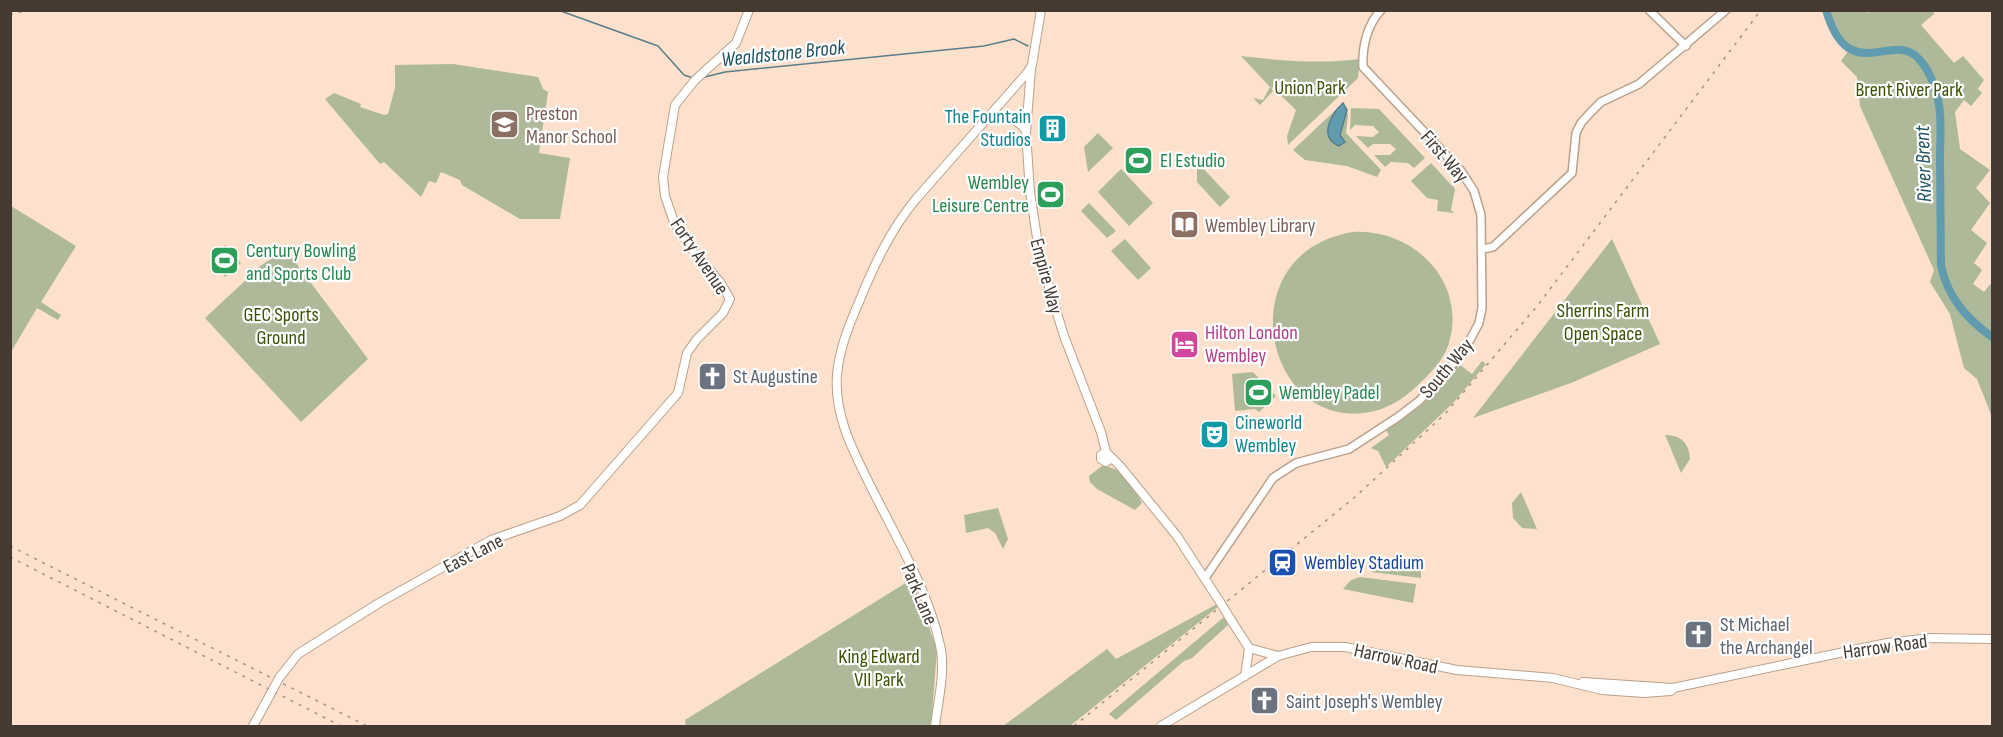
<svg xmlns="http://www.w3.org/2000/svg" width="2003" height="737" viewBox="0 0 2003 737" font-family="'Sofia Sans Condensed',sans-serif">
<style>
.green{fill:#adb998}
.water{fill:#619baf;stroke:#597e8a;stroke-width:1.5}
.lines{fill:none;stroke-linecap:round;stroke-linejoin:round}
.stream{stroke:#597e8a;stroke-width:1.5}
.river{stroke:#619baf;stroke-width:8}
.secondary-casing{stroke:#baa08c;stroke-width:10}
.primary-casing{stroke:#baa08c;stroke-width:10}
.secondary{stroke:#fff;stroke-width:7}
.primary{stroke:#fff;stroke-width:8}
.rail{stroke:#a59183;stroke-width:1.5;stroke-dasharray:3 6;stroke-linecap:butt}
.primary-bridge-casing{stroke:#baa08c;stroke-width:10;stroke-linecap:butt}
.primary-bridge{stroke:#fff;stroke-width:8}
.labels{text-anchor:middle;stroke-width:4.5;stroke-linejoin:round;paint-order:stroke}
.park-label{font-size:20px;fill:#3c5003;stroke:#fff}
.education-label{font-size:20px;fill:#785e54;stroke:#fff;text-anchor:start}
.culture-label{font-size:20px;fill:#0d838f;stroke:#fff;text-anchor:end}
.street-label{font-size:20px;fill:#453a32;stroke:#fff}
.leisure-label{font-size:20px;fill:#27864d;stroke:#fff;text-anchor:start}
.hotel-label{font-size:20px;fill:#b23c85;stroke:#fff;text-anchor:start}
.worship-label{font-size:20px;fill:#5b616d;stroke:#fff;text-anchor:start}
.transit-label{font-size:20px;fill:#164399;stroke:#fff;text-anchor:start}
.water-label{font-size:21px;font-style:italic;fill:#215362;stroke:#fff}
</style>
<rect width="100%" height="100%" fill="#fde1cc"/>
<g class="green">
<path d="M1871 10 1933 11 1934 14 1921 25 1954 63 1963 56 1984 80 1978 89 1982 93 1971 106 1964 100 1955 112 1960 149 1990 170 1976 188 1990 203 1971 230 1987 243 1974 263 1982 270 1973 284 1984 292 1992 282V417L1977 379 1964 368 1950 314 1930 282 1934 270 1860 106 1857 77 1841 61 1851 47C1832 37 1838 23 1825 11H1865L1868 13Z"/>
<path d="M1241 56C1282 61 1320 64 1360 59L1358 78 1288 145 1287 136 1296 110 1271 86 1273 91 1260 105 1253 98 1263 100 1270 87Z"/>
<polygon points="453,64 538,77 543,89 548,92 539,153 570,158 560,219 520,219 462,185 460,180 441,172 436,183 429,181 421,197 384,162 380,164 325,99 334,93 361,104 360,107 384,115 388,114 395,88 395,65"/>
<polygon points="1344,102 1348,115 1346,133 1381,170 1377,177 1347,166 1305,160 1293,150"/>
<polygon points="1351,108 1379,109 1425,158 1414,168 1408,163 1391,162 1385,167 1374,155 1390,155 1396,149 1390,144 1373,144 1368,148 1356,136 1373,137 1379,132 1373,126 1355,125 1350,130"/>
<polygon points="1098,133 1113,148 1088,172 1084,147"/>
<polygon points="1197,162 1230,197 1220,207 1197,182"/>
<polygon points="1431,163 1455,189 1451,210 1454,213 1437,211 1438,200 1427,198 1411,181"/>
<polygon points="1121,169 1153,203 1129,226 1098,192"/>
<polygon points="1089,203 1116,231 1107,238 1081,211"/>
<polygon points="11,206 76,246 41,302 61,315 58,320 37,308 11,352"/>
<path d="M1353 232C1411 228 1465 279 1450 339 1446 358 1430 374 1416 387 1402 400 1384 411 1364 413 1262 425 1229 252 1353 232Z"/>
<polygon points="1125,239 1151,268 1138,280 1111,251"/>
<polygon points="1612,239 1660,344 1571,383 1473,418"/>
<polygon points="225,245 241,263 225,277 210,259"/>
<polygon points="280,255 289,256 296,263 368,359 301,422 205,318 247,279 249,281 252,276 256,279 260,276 256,269 272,258"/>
<polygon points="1482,361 1486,364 1454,402 1386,467 1378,451 1371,448 1389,435 1386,430 1422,405 1459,364 1472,374"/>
<polygon points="1253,372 1276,396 1259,412 1255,409 1235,411 1232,374"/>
<path d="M1665 435C1681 435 1689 443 1690 459L1681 473Z"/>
<path d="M1102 466C1124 467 1134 488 1142 503L1135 510 1097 489 1090 482 1089 476Z"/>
<polygon points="1521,492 1537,529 1522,528 1513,518 1512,503"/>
<polygon points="998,508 1008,539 1003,549 995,533 988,528 966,533 964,515"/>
<polygon points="1420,556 1421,578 1371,572 1373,570"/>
<polygon points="1360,577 1416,584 1413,603 1343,589 1351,580"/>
<polygon points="912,579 937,650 931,726 686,726 685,720"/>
<polygon points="1217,604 1219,606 1070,726 1003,726 1107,649 1116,659"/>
<polygon points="1224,617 1228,625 1192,658 1184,661 1116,720 1109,714"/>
</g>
<path class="water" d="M1343 103 1347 110 1340 135 1345 142 1339 146C1318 137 1331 114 1343 103Z"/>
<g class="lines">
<g class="stream">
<polyline points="558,10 658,46 684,75 693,78"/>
<polyline points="701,78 725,72 984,46 1014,39 1028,46"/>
</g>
<path class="river" d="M1826 10C1849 89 1893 29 1919 59 1931 72 1936 89 1939 105 1942 121 1940 140 1940 156 1940 193 1941 230 1941 266 1948 298 1967 319 1992 337"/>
<defs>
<g id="secondary">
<polyline points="1649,10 1686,46"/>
<polyline points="1482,249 1493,247 1572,173 1576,133 1581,123 1590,113 1601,102 1639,84 1726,10"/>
<path d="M1205 578 1273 478 1296 463 1349 449 1398 417 1419 401 1463 353 1479 323 1482 308 1481 215 1474 191 1461 171 1363 67C1362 47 1367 25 1381 10"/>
</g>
<g id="primary">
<polyline points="1031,69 1026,132 1030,192 1040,257 1064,336 1101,432 1106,452 1120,466 1177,536 1220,602"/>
<path d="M988 117C1000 113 1020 120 1026 131"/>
<polyline points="1106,452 1101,455 1101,459 1106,462 1110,459"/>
<polyline points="1231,620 1249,648 1245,676"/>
<polyline points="1249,648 1278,656"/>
<polyline points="279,678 298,654 379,603 491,540 560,516 580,505 678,393 687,353 697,339 723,313 730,299 720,282 690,247 674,222 665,196 663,177 675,105 695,80 736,43 749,10"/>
<polyline points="1583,682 1673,688"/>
<polyline points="253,726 270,695"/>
<path d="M935 726C938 701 946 670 940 645 928 589 894 534 869 483 852 449 834 414 837 375 839 350 849 325 859 302 874 265 891 229 916 199L1027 73 1032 65 1041 10"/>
<polyline points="1161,726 1278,656 1311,647 1345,647 1457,670 1553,678 1602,690 1644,693 1671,691 1673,688 1887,643 1930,638 1992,639"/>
</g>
</defs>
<use href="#secondary" class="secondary-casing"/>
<use href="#primary" class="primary-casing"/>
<use href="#secondary" class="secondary"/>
<use href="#primary" class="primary"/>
<g class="rail">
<polyline points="10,15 27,10"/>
<polyline points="10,546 367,726"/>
<polyline points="10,557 341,726"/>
<polyline points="1074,726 1355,497 1445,414 1538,305 1761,10"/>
</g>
<defs>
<g id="primary-bridge">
<polyline points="1220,602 1231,620"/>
<polyline points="270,695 279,678"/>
</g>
</defs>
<use href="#primary-bridge" class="primary-bridge-casing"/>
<use href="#primary-bridge" class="primary-bridge"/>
</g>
<defs>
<symbol id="school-square" viewBox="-11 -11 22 22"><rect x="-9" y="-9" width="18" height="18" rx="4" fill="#8d6e63" stroke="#fff"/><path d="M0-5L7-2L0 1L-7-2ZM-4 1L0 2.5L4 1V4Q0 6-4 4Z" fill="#fff"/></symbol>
<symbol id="building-square" viewBox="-11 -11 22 22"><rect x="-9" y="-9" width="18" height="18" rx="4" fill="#0f9aa8" stroke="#fff"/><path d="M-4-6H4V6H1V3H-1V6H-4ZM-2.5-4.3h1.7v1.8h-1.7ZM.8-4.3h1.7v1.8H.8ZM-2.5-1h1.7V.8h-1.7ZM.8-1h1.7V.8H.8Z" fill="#fff"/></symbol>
<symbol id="stadium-square" viewBox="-11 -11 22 22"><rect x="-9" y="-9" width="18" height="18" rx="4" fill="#2e9e5b" stroke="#fff"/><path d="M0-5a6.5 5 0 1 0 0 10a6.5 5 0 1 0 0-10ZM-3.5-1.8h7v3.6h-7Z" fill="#fff"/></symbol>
<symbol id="library-square" viewBox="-11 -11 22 22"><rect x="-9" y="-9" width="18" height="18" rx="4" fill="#8d6e63" stroke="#fff"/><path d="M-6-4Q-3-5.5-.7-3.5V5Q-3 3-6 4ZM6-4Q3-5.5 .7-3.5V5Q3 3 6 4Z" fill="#fff"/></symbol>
<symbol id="hotel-square" viewBox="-11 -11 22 22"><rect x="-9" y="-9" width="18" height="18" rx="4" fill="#d1479c" stroke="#fff"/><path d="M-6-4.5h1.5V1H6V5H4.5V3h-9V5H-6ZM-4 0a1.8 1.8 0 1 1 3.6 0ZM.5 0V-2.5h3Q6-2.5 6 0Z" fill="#fff"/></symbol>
<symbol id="church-square" viewBox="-11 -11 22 22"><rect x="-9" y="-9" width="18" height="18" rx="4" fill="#6b7280" stroke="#fff"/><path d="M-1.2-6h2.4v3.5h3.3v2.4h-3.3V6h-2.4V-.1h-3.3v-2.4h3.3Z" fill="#fff"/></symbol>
<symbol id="theatre-square" viewBox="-11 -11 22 22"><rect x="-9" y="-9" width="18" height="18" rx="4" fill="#0f9aa8" stroke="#fff"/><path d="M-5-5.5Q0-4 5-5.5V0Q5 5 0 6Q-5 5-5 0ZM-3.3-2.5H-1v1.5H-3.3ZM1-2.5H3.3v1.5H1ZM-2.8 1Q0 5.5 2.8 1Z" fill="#fff"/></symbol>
<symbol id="station-square" viewBox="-11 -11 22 22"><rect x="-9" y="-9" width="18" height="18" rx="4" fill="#1a4fb4" stroke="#fff"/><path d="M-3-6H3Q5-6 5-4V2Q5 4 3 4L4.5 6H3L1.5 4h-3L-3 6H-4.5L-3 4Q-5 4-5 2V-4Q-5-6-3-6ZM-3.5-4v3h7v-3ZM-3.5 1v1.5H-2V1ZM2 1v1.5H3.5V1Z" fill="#fff"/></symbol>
</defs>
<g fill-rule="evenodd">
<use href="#school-square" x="488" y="108" width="33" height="33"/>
<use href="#building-square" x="1036" y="112" width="33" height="33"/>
<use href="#stadium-square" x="1122" y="144" width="33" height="33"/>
<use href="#stadium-square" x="1034" y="178" width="33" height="33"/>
<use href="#library-square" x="1168" y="208" width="33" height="33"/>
<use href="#stadium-square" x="208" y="244" width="33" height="33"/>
<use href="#hotel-square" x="1168" y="328" width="33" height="33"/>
<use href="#church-square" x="696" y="360" width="33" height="33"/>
<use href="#stadium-square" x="1242" y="376" width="33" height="33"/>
<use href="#theatre-square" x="1198" y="418" width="33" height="33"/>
<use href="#station-square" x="1266" y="546" width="33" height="33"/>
<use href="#church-square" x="1682" y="618" width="33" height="33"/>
<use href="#church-square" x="1248" y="684" width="33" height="33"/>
</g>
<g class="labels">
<g class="park-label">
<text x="1310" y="94">Union Park</text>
<text x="1909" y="96">Brent River Park</text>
<text x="1603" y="317">Sherrins Farm<tspan x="1603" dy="23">Open Space</tspan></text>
<text x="281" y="321">GEC Sports<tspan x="281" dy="23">Ground</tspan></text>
<text x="879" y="663">King Edward<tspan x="879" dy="23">VII Park</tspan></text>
</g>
<g class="education-label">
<text x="526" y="120">Preston<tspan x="526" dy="23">Manor School</tspan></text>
<text x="1205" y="232">Wembley Library</text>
</g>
<g class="culture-label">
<text x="1031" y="123">The Fountain<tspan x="1031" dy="23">Studios</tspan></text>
<text x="1235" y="429" text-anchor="start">Cineworld<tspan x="1235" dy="23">Wembley</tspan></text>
</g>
<g class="street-label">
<text transform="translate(1445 156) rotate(49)" y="7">First Way</text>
<text transform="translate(700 256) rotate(56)" y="7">Forty Avenue</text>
<text transform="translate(1047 276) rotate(75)" y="7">Empire Way</text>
<text transform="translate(1446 368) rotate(-50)" y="7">South Way</text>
<text transform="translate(473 553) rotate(-27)" y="7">East Lane</text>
<text transform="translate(920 594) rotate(67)" y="7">Park Lane</text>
<text transform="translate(1885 646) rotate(-8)" y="7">Harrow Road</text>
<text transform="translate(1396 658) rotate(12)" y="7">Harrow Road</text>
</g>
<g class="leisure-label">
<text x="1160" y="167">El Estudio</text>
<text x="1029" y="189" text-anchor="end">Wembley<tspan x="1029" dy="23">Leisure Centre</tspan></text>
<text x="246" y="257">Century Bowling<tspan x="246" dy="23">and Sports Club</tspan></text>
<text x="1279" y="399">Wembley Padel</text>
</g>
<g class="hotel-label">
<text x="1205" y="339">Hilton London<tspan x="1205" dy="23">Wembley</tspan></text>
</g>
<g class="worship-label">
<text x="733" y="383">St Augustine</text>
<text x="1720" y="631">St Michael<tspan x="1720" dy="23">the Archangel</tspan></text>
<text x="1286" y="708">Saint Joseph's Wembley</text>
</g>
<g class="transit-label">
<text x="1304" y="569">Wembley Stadium</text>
</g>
<g class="water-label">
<text transform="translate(783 53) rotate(-6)" y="7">Wealdstone Brook</text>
<text transform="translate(1923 164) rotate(-92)" y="7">River Brent</text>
</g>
</g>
<rect width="2003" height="737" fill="none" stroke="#453a32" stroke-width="24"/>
</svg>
